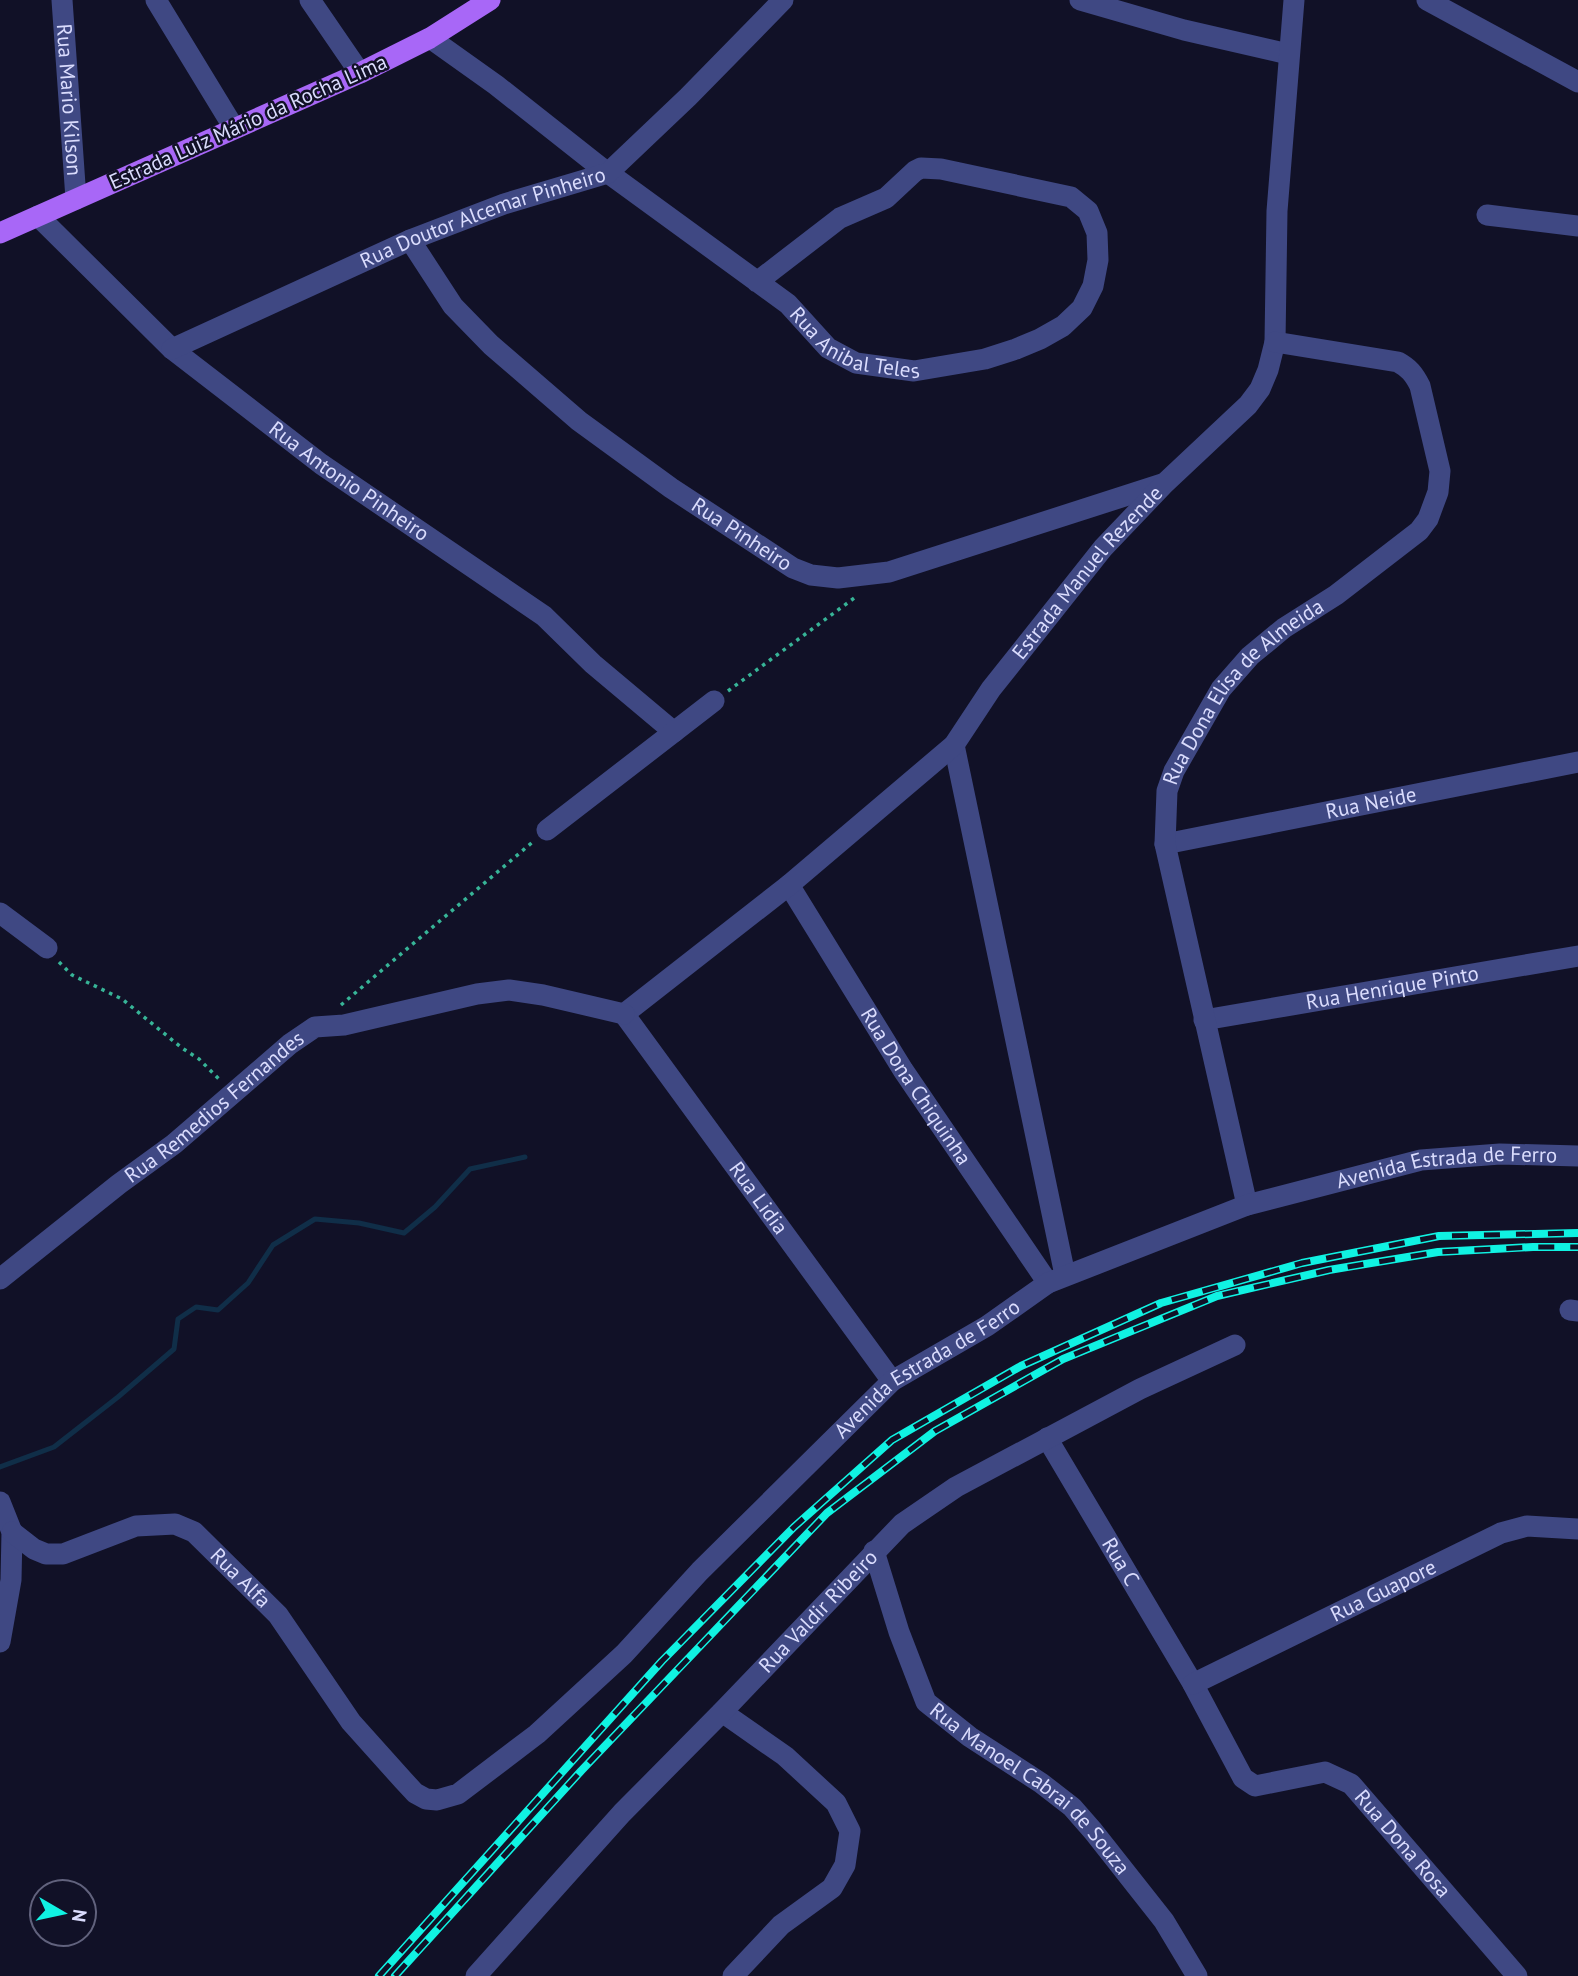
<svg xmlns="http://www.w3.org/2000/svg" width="1578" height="1976" viewBox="0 0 1578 1976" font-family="'PT Sans',sans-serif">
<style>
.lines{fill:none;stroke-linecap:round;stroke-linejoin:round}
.stream{stroke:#102e48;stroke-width:5}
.path{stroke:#37b497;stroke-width:3.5;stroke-dasharray:3.5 5;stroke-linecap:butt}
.minor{stroke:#3f4883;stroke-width:21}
.major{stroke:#a867f7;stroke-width:21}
.rail-casing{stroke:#10f2e2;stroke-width:8}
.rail{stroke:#111127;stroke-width:5;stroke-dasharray:16;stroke-linecap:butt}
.labels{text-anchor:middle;stroke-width:5;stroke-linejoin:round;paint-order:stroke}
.street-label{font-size:21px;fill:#dadcfd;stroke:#111127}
</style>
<rect width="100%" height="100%" fill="#111127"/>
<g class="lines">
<polyline class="stream" points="0,1467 54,1447 118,1397 174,1349 178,1319 196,1307 218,1310 248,1283 273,1245 315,1219 359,1223 404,1233 435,1207 470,1169 525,1157"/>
<g class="path">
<polyline points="728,691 857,596"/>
<polyline points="59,962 72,975 122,999 182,1048 199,1059 220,1080"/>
<polyline points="341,1005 535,840"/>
</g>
<g class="minor">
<path id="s1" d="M62 0 76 199"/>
<polyline points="156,0 234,128"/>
<polyline points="310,0 360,73"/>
<polyline points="1080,0 1184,30 1288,54"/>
<polyline points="1427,0 1578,82"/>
<path id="s2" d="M430 38 496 85 600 167 788 304 828 348 856 363 914 371 985 359 1016 349 1040 339 1063 326 1082 308 1093 286 1098 260 1097 233 1088 211 1071 197 941 169 921 168 915 171 886 198 840 218 757 282"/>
<polyline points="1487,215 1578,226"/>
<path id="s3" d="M38 216 172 349 321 464 544 616 593 664 674 732"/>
<path id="s4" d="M410 240 453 306 491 345 579 421 671 488 793 568 811 575 838 578 889 572 1162 484"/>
<path id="s5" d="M172 349 410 240 504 204 608 173 688 97 783 0"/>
<polyline points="954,745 1065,1275"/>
<polyline points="547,830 714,701"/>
<path id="s6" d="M1165 844 1578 762"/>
<path id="s7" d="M789 885 903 1070 1048 1283"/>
<polyline points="0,913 47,948"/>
<path id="s8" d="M624 1014 789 885 954 745 991 689 1103 548 1165 483 1248 405 1260 389 1268 370 1275 342 1277 211 1294 0"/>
<path id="s9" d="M624 1014 892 1381"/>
<path id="s10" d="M1204 1020 1578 956"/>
<path id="s11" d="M1247 1205 1165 844 1167 791 1174 771 1221 689 1250 656 1284 628 1336 595 1419 531 1428 519 1438 492 1440 471 1420 386C1414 374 1409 368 1398 362L1275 342"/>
<path id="s12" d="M0 1279 119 1184 174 1144 290 1044 315 1027 344 1025 477 994 509 990 543 995 624 1014"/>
<polyline points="1570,1310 1578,1311"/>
<path id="s13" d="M1047 1438 1193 1684 1243 1778 1255 1786 1325 1772 1351 1784 1517 1976"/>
<polyline points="0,1502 12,1532 11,1580 0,1642"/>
<path id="s14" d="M12 1532 34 1549 46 1554H63L136 1526 175 1524 194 1532 278 1615 351 1722 403 1780 415 1793 426 1799 437 1800 458 1794 537 1734 624 1654 700 1571 892 1381 987 1326 1048 1283 1247 1205 1421 1160 1500 1154 1578 1156"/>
<path id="s15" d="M874 1551 899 1632 926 1702 970 1737 1041 1783 1072 1807 1093 1831 1164 1921 1197 1976"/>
<path id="s16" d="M1193 1684 1501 1533 1527 1526 1578 1529"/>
<polyline points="722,1712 785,1756 836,1803 850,1831 845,1865 832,1888 781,1925 733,1976"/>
<path id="s17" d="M476 1976 622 1813 722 1712 902 1524 956 1487 1140 1389 1235 1345"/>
</g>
<polyline class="major" points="0,233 360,73 430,38 490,0"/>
<defs>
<g id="rail">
<polyline points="379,1976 662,1661 794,1527 892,1440 1021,1366 1161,1303 1302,1263 1439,1236 1578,1233"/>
<polyline points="395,1976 581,1771 827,1513 935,1431 1063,1359 1217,1296 1329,1270 1438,1252 1533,1247 1578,1247"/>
</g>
</defs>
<use href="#rail" class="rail-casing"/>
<use href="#rail" class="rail"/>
</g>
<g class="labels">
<g class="street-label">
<text dy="7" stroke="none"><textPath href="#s1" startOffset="100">Rua Mario Kilson</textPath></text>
<text transform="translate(248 122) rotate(-24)" y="7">Estrada Luiz Mário da Rocha Lima</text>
<text dy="7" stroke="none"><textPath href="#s5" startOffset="338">Rua Doutor Alcemar Pinheiro</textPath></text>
<text dy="7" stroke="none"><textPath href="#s2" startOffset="528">Rua Anibal Teles</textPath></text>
<text dy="7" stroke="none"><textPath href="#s3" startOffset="410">Rua Antonio Pinheiro</textPath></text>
<text dy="7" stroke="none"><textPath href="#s4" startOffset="448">Rua Pinheiro</textPath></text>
<text dy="7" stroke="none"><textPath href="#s8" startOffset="644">Estrada Manuel Rezende</textPath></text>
<text dy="7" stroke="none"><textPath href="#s11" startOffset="551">Rua Dona Elisa de Almeida</textPath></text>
<text dy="7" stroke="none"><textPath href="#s6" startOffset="210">Rua Neide</textPath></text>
<text dy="7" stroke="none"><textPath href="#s10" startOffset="191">Rua Henrique Pinto</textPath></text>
<text dy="7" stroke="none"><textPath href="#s7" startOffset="238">Rua Dona Chiquinha</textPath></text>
<text dy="7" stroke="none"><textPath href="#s12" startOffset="275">Rua Remedios Fernandes</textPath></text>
<text dy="7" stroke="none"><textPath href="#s14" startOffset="1787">Avenida Estrada de Ferro</textPath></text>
<text dy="7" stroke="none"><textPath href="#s9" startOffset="228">Rua Lidia</textPath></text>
<text dy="7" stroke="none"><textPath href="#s14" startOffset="1220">Avenida Estrada de Ferro</textPath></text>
<text dy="7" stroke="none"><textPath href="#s13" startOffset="144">Rua C</textPath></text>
<text dy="7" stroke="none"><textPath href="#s14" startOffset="261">Rua Alfa</textPath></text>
<text dy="7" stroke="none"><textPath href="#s16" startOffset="212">Rua Guapore</textPath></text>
<text dy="7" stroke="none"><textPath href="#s17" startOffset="500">Rua Valdir Ribeiro</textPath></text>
<text dy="7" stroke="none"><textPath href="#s15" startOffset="296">Rua Manoel Cabrai de Souza</textPath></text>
<text dy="7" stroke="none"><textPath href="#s13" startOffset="586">Rua Dona Rosa</textPath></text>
</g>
</g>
<g transform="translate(63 1913) rotate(99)"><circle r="33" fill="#111127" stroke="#61627d" stroke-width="2"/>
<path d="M0-5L12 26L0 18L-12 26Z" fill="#10f2e2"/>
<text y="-10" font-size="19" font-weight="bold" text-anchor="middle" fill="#dadcfd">N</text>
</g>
</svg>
